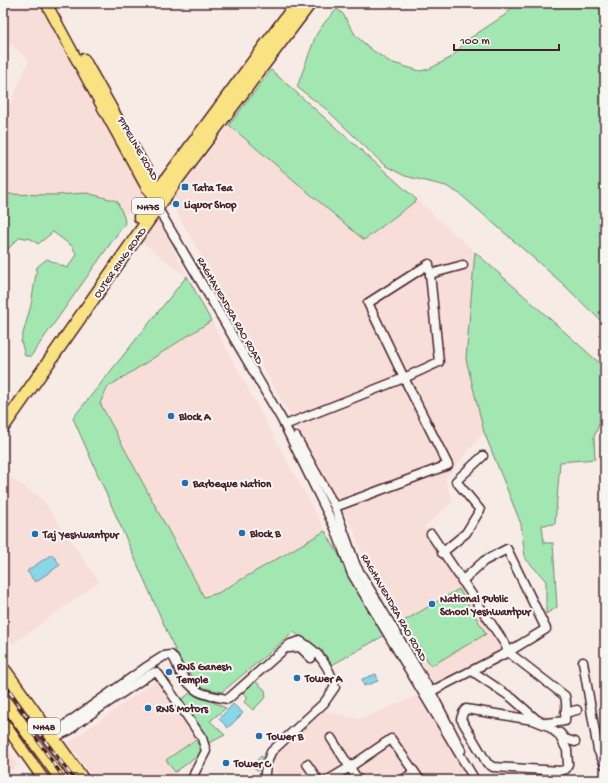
<svg xmlns="http://www.w3.org/2000/svg" width="608" height="783" viewBox="0 0 608 783" font-family="'Gochi Hand',sans-serif">
<style>
.built{fill:#f8ded8}
.green{fill:#a2e7b2;stroke:#76836e}
.water{fill:#89d6e8;stroke:#708d9c}
.lines{fill:none;stroke-linecap:round;stroke-linejoin:round}
.minor-casing{stroke:#4a1f2b;stroke-width:11}
.major-casing{stroke:#4a1f2b;stroke-width:13}
.highway-casing{stroke:#4a1f2b;stroke-width:15}
.minor{stroke:#f6f6f2;stroke-width:8}
.major{stroke:#f8e281;stroke-width:10}
.highway{stroke:#f8e281;stroke-width:12}
.rail-casing{stroke:#4a1f2b;stroke-width:3.5}
.rail{stroke:#f6f6f2;stroke-width:2;stroke-dasharray:6;stroke-linecap:butt}
.poi-dot{fill:#1f6fb2;stroke:#f6f6f2;stroke-width:1.5}
.labels{text-anchor:middle;stroke-width:4;stroke-linejoin:round;paint-order:stroke}
.shield{fill:#f6f6f2;stroke:#7e6067;stroke-width:1}
.shield-label{font-size:10px;font-weight:bold;fill:#4a1f2b}
.street-label{font-size:11px;fill:#4a1f2b;stroke:#f6f6f2}
.poi-label{font-size:11px;font-weight:bold;fill:#4a1f2b;stroke:#f6f6f2;text-anchor:start}
</style>
<rect width="100%" height="100%" fill="#f7ebe6"/>
<filter id="ink" filterUnits="userSpaceOnUse"><feTurbulence type="fractalNoise" baseFrequency=".025" numOctaves="2"/><feDisplacementMap in="SourceGraphic" scale="8" xChannelSelector="R" yChannelSelector="G"/><feConvolveMatrix kernelMatrix="1 2 1 2 8 2 1 2 1" color-interpolation-filters="sRGB"/></filter>
<g filter="url(#ink)">
<g class="built">
<polygon points="3,3 42,3 147,200 139,211 136,208 132,207 129,213 3,206 3,121 29,61 3,37"/>
<polygon points="229,125 364,240 417,200 475,252 466,359 484,432 445,479 453,501 424,527 503,647 435,687 365,561 353,529 171,202"/>
<polygon points="158,220 187,276 353,582 222,692 200,687 129,547 73,418 186,276 142,242"/>
<polygon points="3,472 42,499 99,582 13,644 3,629"/>
<polygon points="158,679 200,737 167,760 181,780 95,780 68,743"/>
<polygon points="605,689 605,776 601,767 598,719"/>
<polygon points="419,695 468,780 276,780 278,778 271,758 324,711 360,719"/>
<polygon points="3,744 18,765 3,776"/>
</g>
<g class="green">
<polygon points="516,3 605,3 605,325 562,283 460,194 446,186 405,176 384,165 326,109 297,87 316,35 325,22 337,9 343,14 356,36 372,50 390,62 420,71 429,69 452,57 467,40 505,15"/>
<polygon points="271,70 417,200 364,240 229,125"/>
<polygon points="87,193 117,201 124,217 125,223 31,356 25,356 21,341 31,305 37,267 47,259 67,268 77,255 72,246 53,232 38,244 31,239 20,237 3,254 3,194 56,195"/>
<polygon points="475,252 605,368 605,409 594,437 595,459 560,462 555,524 542,525 544,543 553,543 557,607 546,614 546,581 525,558 521,524 484,432 466,359"/>
<polygon points="187,276 211,321 108,387 100,403 204,597 218,593 325,531 385,635 332,665 322,650 319,653 294,632 222,692 200,687 180,661 73,418"/>
<polygon points="459,589 486,634 431,666 404,621"/>
<polygon points="254,680 265,690 266,697 253,710 244,702 248,697 242,692"/>
<polygon points="191,692 226,708 210,721 225,735 209,743 179,702"/>
<polygon points="195,740 204,752 175,772 166,760"/>
<polygon points="261,756 267,761 258,771 252,766"/>
</g>
<g class="water">
<polygon points="52,554 60,565 35,582 27,571"/>
<polygon points="376,674 378,681 364,686 362,679"/>
<polygon points="233,704 243,713 228,728 219,719"/>
</g>
<g class="lines">
<defs>
<g id="minor">
<polyline points="157,207 282,420 335,528 352,574 475,780"/>
<polygon points="429,264 439,362 404,378 368,303"/>
<polyline points="430,274 463,265"/>
<polyline points="285,425 404,378 448,465 335,507"/>
<polyline points="296,437 335,507 356,566 431,692 461,750"/>
<path d="M431 534 505 644 508 652 565 696C568 708 565 710 565 721L546 723 537 720 512 698 472 671"/>
<polyline points="442,553 466,533 480,510 456,481 483,456"/>
<polyline points="289,648 300,647 311,658"/>
<polyline points="583,662 598,750 605,765"/>
<polyline points="428,693 508,652 546,629 507,549 484,561 462,581"/>
<polygon points="466,709 533,720 548,726 559,735 567,750 568,764 566,769 561,771 493,767 487,763 461,719 463,713"/>
<polyline points="565,713 577,710"/>
<polyline points="560,733 565,739 575,742"/>
<polyline points="57,736 70,730 76,724 149,675 155,672 159,675 202,738 206,751 195,772 192,780"/>
<polyline points="331,738 358,780"/>
<path d="M53 739 66 724 145 668 164 656 171 655C176 659 177 666 180 672 196 695 201 694 228 699L290 644 300 641C319 652 329 666 335 687L324 703 271 752 266 766 264 780"/>
<polyline points="307,764 318,780"/>
<polyline points="328,780 350,767 391,739 420,780"/>
<polyline points="403,780 414,772"/>
</g>
<g id="major">
<polyline points="46,3 85,75 147,188 155,196"/>
<polyline points="84,59 153,182 155,196"/>
<polyline points="3,722 44,780"/>
</g>
<g id="highway">
<polyline points="140,217 163,184 297,3"/>
<polyline points="3,427 178,178 310,3"/>
<polyline points="5,671 83,780"/>
<polyline points="3,699 62,780"/>
</g>
</defs>
<use href="#minor" class="minor-casing"/>
<use href="#major" class="major-casing"/>
<use href="#highway" class="highway-casing"/>
<use href="#minor" class="minor"/>
<use href="#major" class="major"/>
<use href="#highway" class="highway"/>
<defs>
<g id="rail">
<polyline points="3,682 29,720 75,780"/>
<polyline points="32,732 65,780"/>
</g>
</defs>
<use href="#rail" class="rail-casing"/>
<use href="#rail" class="rail"/>
</g>
</g>
<g class="poi-dot">
<rect x="181" y="183" width="8" height="8" rx="2"/>
<circle cx="176" cy="204" r="4"/>
<circle cx="171" cy="416" r="4"/>
<circle cx="185" cy="483" r="4"/>
<circle cx="242" cy="533" r="4"/>
<circle cx="35" cy="534" r="4"/>
<circle cx="432" cy="604" r="4"/>
<circle cx="169" cy="672" r="4"/>
<circle cx="297" cy="678" r="4"/>
<circle cx="148" cy="708" r="4"/>
<circle cx="259" cy="736" r="4"/>
<circle cx="226" cy="763" r="4"/>
</g>
<g class="labels">
<g class="shield">
<rect x="132" y="198" width="32" height="16" rx="3"/>
<rect x="28" y="718" width="32" height="16" rx="3"/>
</g>
<g class="shield-label">
<text x="148" y="210">NH75</text>
<text x="44" y="730">NH48</text>
</g>
<g class="street-label">
<text transform="translate(139 148) rotate(60)" y="4">PIPELINE ROAD</text>
<text transform="translate(119 262) rotate(-55)" y="4">OUTER RING ROAD</text>
<text transform="translate(231 310) rotate(60)" y="4">RAGHAVENDRA RAO ROAD</text>
<text transform="translate(395 607) rotate(60)" y="4">RAGHAVENDRA RAO ROAD</text>
</g>
<g class="poi-label">
<text x="193" y="191">Tata Tea</text>
<text x="184" y="208">Liquor Shop</text>
<text x="179" y="420">Block A</text>
<text x="193" y="487">Barbeque Nation</text>
<text x="250" y="537">Block B</text>
<text x="43" y="538">Taj Yeshwantpur</text>
<text x="440" y="602">National Public<tspan x="440" dy="13">School Yeshwantpur</tspan></text>
<text x="177" y="670">RNS Ganesh<tspan x="177" dy="13">Temple</tspan></text>
<text x="305" y="682">Tower A</text>
<text x="156" y="712">RNS Motors</text>
<text x="267" y="740">Tower B</text>
<text x="234" y="767">Tower C</text>
</g>
</g>
<rect width="608" height="783" fill="none" stroke="#f6f6f2" stroke-width="16"/>
<rect x="8" y="8" width="592" height="767" fill="none" stroke="#4a1f2b" stroke-width="1.5" filter="url(#ink)"/>
<path d="M454 44v6h105v-6" fill="none" stroke="#4a1f2b" stroke-width="2"/>
<text x="460" y="44" font-size="12" fill="#4a1f2b" stroke="#f6f6f2" stroke-width="3" paint-order="stroke">100 m</text>
</svg>
